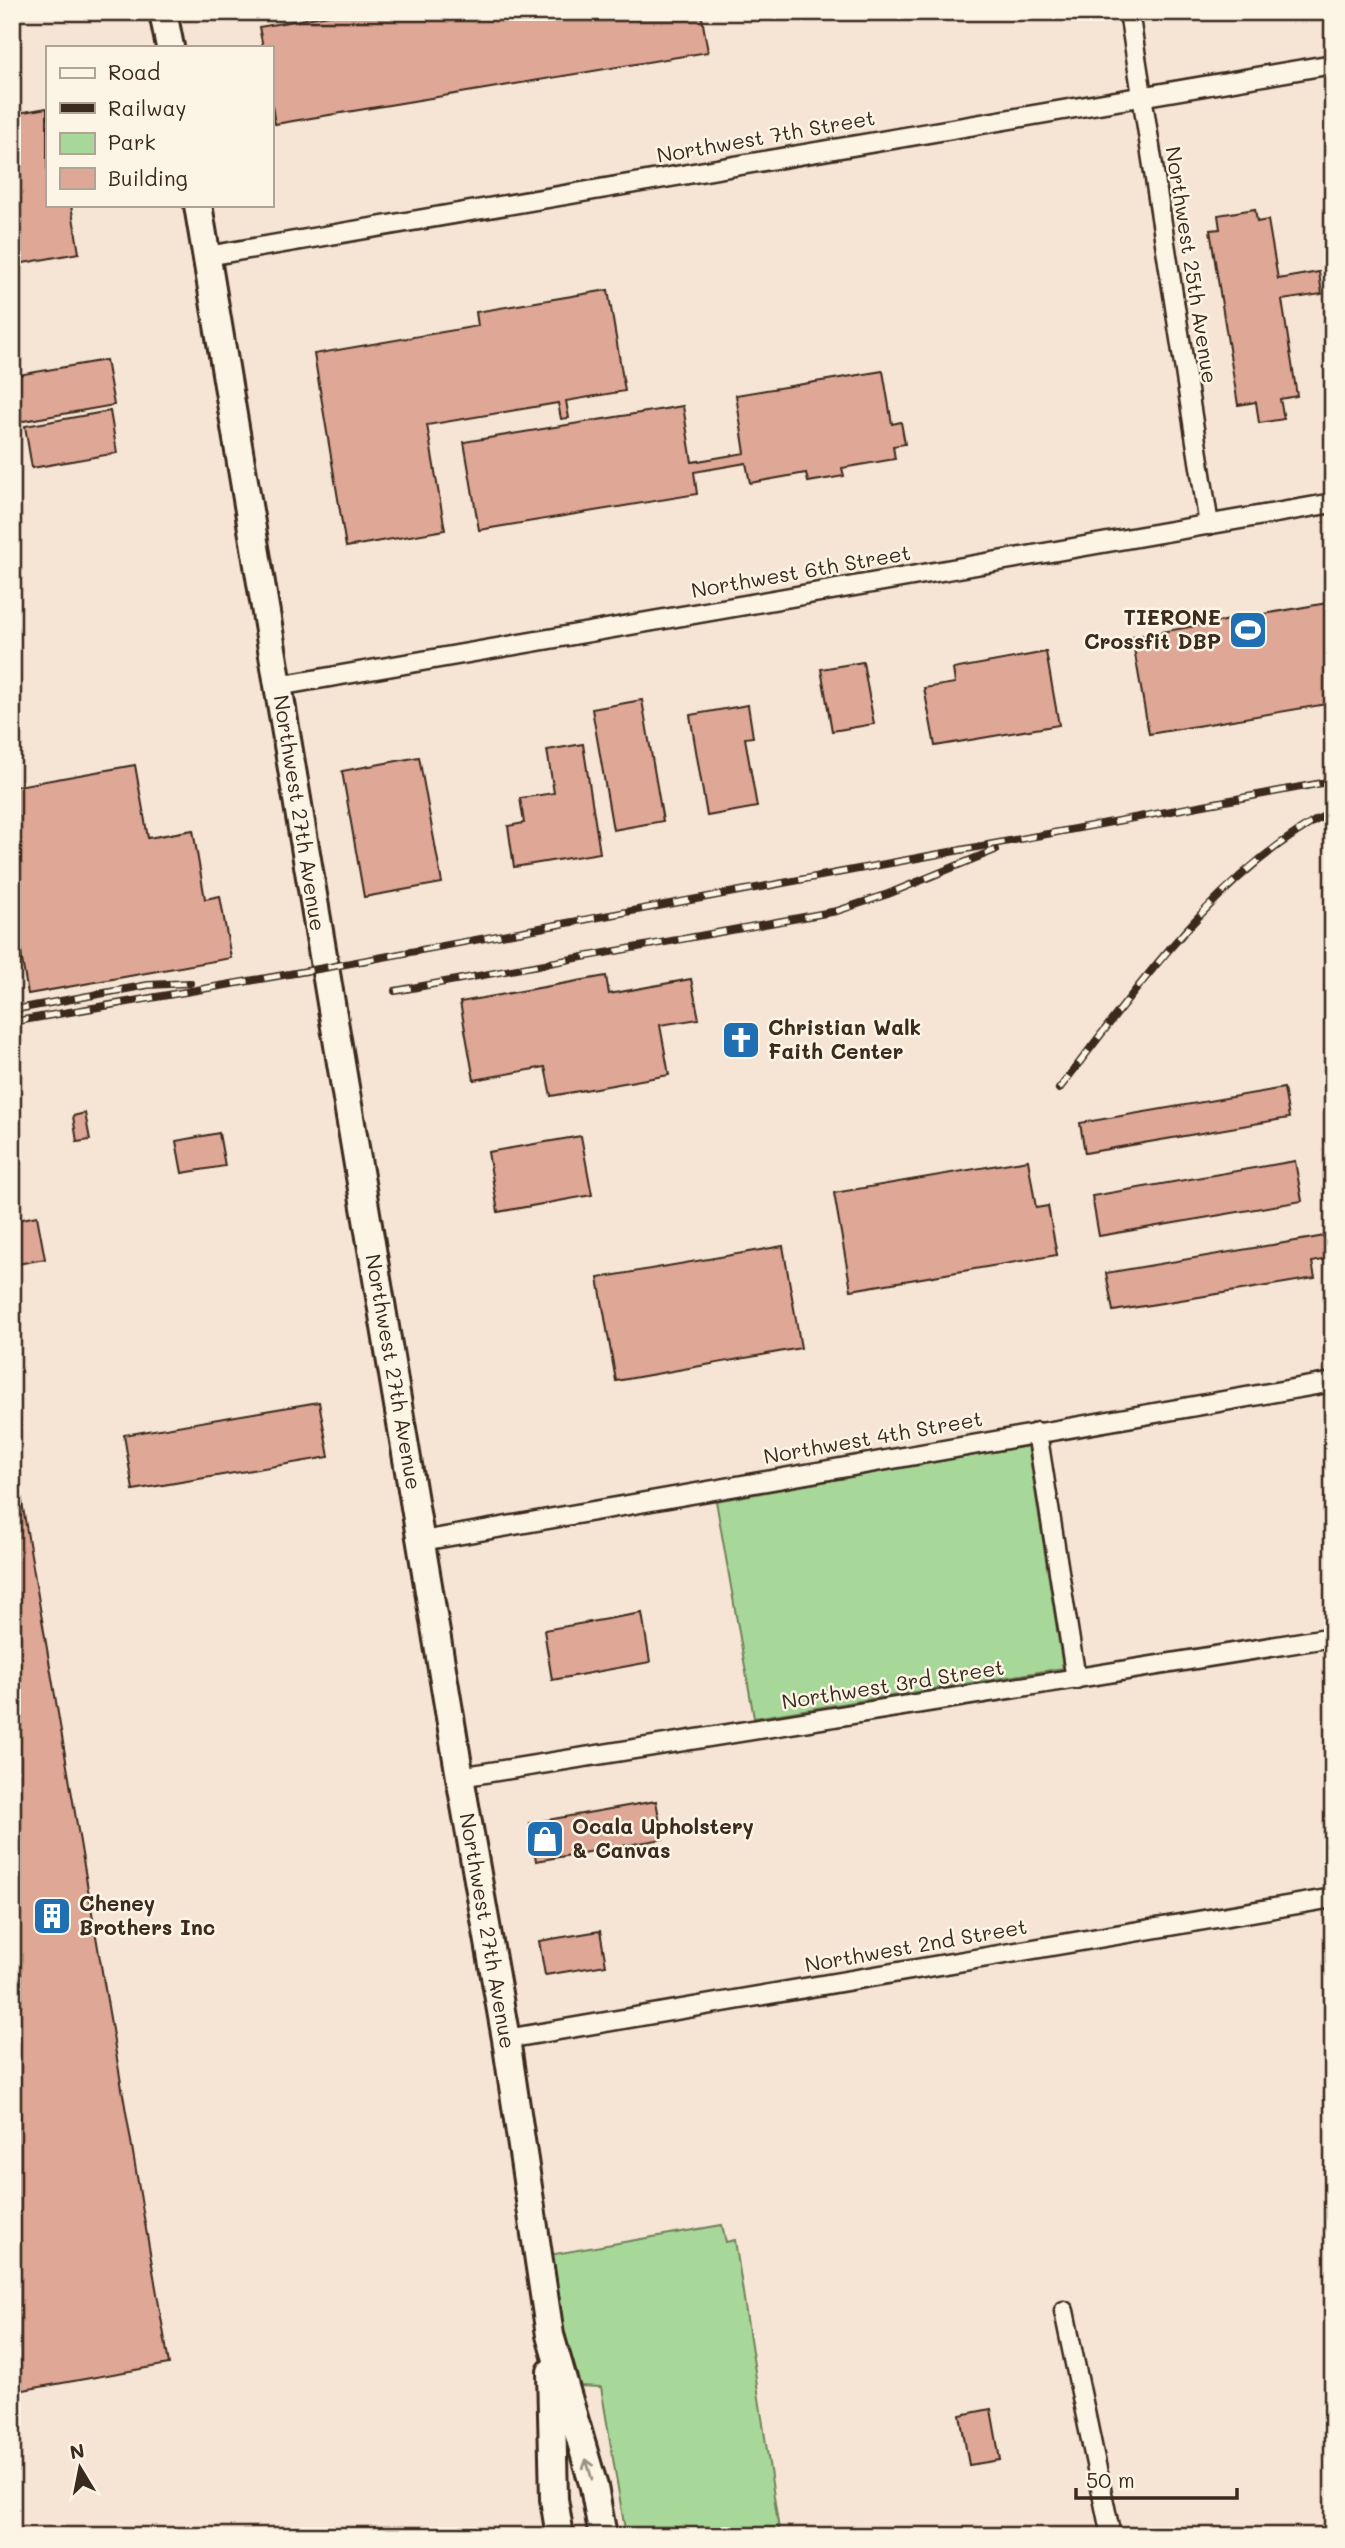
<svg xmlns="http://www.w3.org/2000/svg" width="1345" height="2548" viewBox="0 0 1345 2548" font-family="Mali,sans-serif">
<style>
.green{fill:#a8d899;stroke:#72815c;stroke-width:2}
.building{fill:#dea796;stroke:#3b2a1e;stroke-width:2}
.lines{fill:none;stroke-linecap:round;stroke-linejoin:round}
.minor-casing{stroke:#3b2a1e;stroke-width:23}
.secondary-casing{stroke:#3b2a1e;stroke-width:32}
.minor{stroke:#fcf5e5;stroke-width:18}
.secondary{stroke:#fcf5e5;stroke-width:26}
.rail-casing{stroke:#3b2a1e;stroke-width:8}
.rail{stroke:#fcf5e5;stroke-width:5;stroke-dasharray:16;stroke-linecap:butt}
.oneway{stroke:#9c9082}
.labels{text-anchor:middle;stroke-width:5;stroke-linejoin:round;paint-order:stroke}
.street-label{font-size:21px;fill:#3b2a1e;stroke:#fcf5e5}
.poi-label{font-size:21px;font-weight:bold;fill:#3b2a1e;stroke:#fcf5e5;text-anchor:start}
</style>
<rect width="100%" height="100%" fill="#f6e5d5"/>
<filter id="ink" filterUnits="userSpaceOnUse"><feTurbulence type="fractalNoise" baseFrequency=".0143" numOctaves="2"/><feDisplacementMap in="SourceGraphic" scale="14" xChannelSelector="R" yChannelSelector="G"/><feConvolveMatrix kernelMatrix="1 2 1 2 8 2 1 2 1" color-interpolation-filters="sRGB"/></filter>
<g filter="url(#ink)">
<g class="green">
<polygon points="1028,1446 1063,1668 754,1718 716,1501"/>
<polygon points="722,2225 726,2242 735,2240 780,2536 626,2536 601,2387 577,2386 561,2333 549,2255"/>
</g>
<g class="building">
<polygon points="346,12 701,12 708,52 275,124 271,100 271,47 263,47 259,27"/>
<polygon points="47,108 47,205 71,205 79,253 12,265 12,114"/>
<polygon points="1255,209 1257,222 1268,220 1278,279 1319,272 1322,294 1282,300 1297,396 1280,399 1284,419 1259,423 1256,402 1238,405 1210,230 1220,229 1218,215"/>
<polygon points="608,290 625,391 566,401 569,418 561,419 558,403 427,425 445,530 346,547 314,354 478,326 476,312"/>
<polygon points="106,360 114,405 12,423 12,376"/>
<polygon points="883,371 892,424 901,422 905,444 893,446 895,459 842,468 844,476 808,482 806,473 750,483 746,463 694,472 697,494 479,530 464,442 683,406 692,462 745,453 736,395"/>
<polygon points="110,411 117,453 32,468 25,426"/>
<polygon points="1333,602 1333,703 1149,734 1132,637"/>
<polygon points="1046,652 1059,725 935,746 924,688 955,683 953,669"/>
<polygon points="863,662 874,724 832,731 821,669"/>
<polygon points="642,700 663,821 613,830 592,709"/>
<polygon points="748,705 753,737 745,738 757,807 707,816 690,715"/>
<polygon points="583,744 600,853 514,867 508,826 524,823 520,798 554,793 547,750"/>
<polygon points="419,757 442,883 364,897 342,771"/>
<polygon points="135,765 148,838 193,830 205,899 220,896 231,958 28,994 19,943 12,944 12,787"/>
<polygon points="606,976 609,994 691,979 699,1019 660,1025 669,1075 551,1096 545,1067 474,1080 460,1002"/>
<polygon points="1284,1088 1289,1118 1085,1153 1080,1123"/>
<polygon points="85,1113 90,1140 77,1142 73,1116"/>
<polygon points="219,1133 225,1166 182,1173 176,1141"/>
<polygon points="581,1136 592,1195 498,1212 488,1152"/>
<polygon points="1028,1160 1036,1208 1048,1206 1057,1255 851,1290 834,1193"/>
<polygon points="1295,1161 1302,1201 1099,1236 1092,1196"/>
<polygon points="37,1216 45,1259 12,1265 12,1221"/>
<polygon points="1325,1236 1329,1259 1312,1262 1315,1278 1113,1311 1106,1273"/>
<polygon points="783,1246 801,1348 616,1381 598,1278"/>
<polygon points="319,1402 329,1457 133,1490 124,1435"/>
<polygon points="12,1467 16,1467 169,2364 12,2392"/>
<polygon points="642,1613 650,1662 552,1680 544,1630"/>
<polygon points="656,1801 663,1839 536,1861 530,1823"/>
<polygon points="600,1931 606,1965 545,1975 539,1941"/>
<polygon points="991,2409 1000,2460 969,2465 960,2415"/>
</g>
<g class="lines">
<defs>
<g id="minor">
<polyline points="1129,12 1209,525"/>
<polyline points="207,256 1333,64"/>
<polyline points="278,686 1333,503"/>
<polyline points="1037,1432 1076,1679"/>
<polyline points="422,1541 1333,1382"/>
<polyline points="460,1777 1333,1637"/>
<polyline points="506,2039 1333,1898"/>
<polyline points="1064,2311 1111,2536"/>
</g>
<g id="secondary">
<polyline points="163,12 170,47"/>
<polyline points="198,205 460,1777 506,2039 550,2335 594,2487 603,2536"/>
<polyline points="551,2372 554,2499 560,2536"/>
</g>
</defs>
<use href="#minor" class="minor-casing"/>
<use href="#secondary" class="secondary-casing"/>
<use href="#minor" class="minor"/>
<use href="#secondary" class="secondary"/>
<defs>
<g id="rail">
<polyline points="395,991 837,911 888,894 995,850"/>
<polyline points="12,1010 148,985 190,983"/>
<polyline points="12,1022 324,968 1333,781"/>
<path d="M1059 1089C1137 989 1218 870 1333 811"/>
</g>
</defs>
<use href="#rail" class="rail-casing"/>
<use href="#rail" class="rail"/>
</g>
<defs><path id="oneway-shaft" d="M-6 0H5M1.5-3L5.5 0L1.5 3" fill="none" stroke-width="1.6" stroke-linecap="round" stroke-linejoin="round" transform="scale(1.75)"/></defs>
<use class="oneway" href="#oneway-shaft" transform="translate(589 2469) rotate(-106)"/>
</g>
<defs>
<symbol id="stadium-square" viewBox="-11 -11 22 22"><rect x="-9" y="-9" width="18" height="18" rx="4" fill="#1f6fb2" stroke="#fcf5e5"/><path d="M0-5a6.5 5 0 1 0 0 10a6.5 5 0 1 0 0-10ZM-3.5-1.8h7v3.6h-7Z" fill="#fff"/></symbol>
<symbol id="church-square" viewBox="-11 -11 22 22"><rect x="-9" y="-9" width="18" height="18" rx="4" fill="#1f6fb2" stroke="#fcf5e5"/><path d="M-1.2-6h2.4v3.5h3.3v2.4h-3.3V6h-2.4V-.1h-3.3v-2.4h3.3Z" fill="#fff"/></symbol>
<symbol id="shop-square" viewBox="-11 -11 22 22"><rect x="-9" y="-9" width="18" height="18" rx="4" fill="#1f6fb2" stroke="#fcf5e5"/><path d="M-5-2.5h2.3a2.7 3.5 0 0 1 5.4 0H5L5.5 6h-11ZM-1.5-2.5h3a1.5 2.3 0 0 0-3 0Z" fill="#fff"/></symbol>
<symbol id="building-square" viewBox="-11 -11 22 22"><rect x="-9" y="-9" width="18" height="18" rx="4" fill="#1f6fb2" stroke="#fcf5e5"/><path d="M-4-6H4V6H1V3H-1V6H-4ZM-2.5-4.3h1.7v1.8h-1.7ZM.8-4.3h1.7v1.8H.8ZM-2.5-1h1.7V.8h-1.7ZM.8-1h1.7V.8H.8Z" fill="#fff"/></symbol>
</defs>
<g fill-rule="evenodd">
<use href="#stadium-square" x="1226" y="608" width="44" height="44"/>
<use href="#church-square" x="719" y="1018" width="44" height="44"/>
<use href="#shop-square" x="523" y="1817" width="44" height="44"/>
<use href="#building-square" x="30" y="1894" width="44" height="44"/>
</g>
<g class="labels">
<g class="street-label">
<text transform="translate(766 137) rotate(-10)" y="7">Northwest 7th Street</text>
<text transform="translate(1191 265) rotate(81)" y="7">Northwest 25th Avenue</text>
<text transform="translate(801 572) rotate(-10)" y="7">Northwest 6th Street</text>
<text transform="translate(299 813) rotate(81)" y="7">Northwest 27th Avenue</text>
<text transform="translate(393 1372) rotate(80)" y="7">Northwest 27th Avenue</text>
<text transform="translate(873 1438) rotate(-10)" y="7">Northwest 4th Street</text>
<text transform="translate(893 1685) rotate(-9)" y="7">Northwest 3rd Street</text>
<text transform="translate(487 1931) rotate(80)" y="7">Northwest 27th Avenue</text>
<text transform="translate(916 1946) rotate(-10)" y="7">Northwest 2nd Street</text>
</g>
<g class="poi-label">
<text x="1221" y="625" text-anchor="end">TIERONE<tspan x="1221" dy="24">Crossfit DBP</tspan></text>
<text x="768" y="1035">Christian Walk<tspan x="768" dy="24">Faith Center</tspan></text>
<text x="572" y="1834">Ocala Upholstery<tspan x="572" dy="24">&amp; Canvas</tspan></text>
<text x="79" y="1911">Cheney<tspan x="79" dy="24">Brothers Inc</tspan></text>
</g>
</g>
<rect width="1345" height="2548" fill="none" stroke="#fcf5e5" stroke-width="42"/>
<rect x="21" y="21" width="1303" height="2506" fill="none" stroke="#3b2a1e" stroke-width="2.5" filter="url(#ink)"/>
<rect x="46" y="46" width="228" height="161" fill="#fcf5e5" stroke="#afa495" stroke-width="2"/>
<rect x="60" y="68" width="35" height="10" fill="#fcf5e5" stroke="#afa495" stroke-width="2"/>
<text x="108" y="80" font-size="21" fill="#3b2a1e">Road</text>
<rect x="60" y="103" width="35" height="10" fill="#3b2a1e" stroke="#afa495" stroke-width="2"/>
<text x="108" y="116" font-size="21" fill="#3b2a1e">Railway</text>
<rect x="60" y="133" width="35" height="21" fill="#a8d899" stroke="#afa495" stroke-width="2"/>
<text x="108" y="150" font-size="21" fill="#3b2a1e">Park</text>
<rect x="60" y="168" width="35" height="21" fill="#dea796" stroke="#afa495" stroke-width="2"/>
<text x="108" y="186" font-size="21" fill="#3b2a1e">Building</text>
<g transform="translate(80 2468) rotate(350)" stroke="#fcf5e5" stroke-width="5" paint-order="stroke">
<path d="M0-5L12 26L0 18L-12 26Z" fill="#3b2a1e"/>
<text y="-10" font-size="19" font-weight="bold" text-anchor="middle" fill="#3b2a1e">N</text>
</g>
<path d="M1076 2488v10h161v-10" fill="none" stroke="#3b2a1e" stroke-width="3.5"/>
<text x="1086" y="2488" font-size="21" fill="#3b2a1e" stroke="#fcf5e5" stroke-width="5" paint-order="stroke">50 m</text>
</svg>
